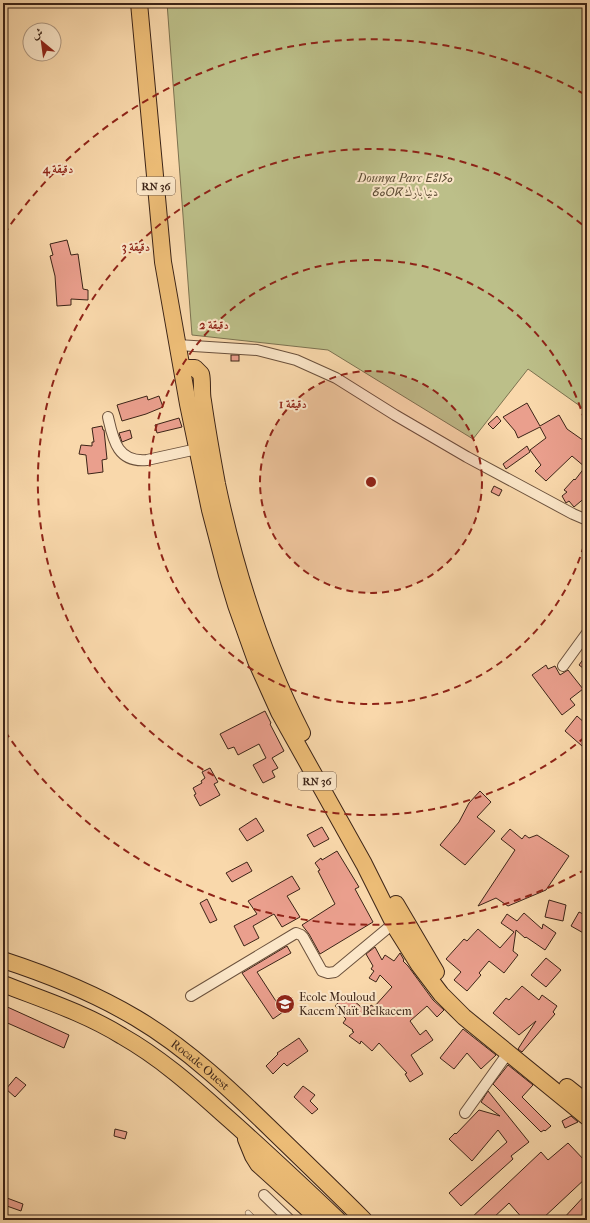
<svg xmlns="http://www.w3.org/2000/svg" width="590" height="1223" viewBox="0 0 590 1223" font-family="'IM FELL French Canon',Amiri,'Noto Sans Tifinagh',serif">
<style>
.park{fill:#bcbf89;stroke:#7c7250}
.building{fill:#ea9f8d;stroke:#3c2417}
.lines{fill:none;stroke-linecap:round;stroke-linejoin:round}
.service-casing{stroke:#6b513c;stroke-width:6}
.minor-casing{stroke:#6b513c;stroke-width:12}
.primary-casing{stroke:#3c2417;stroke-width:18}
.trunk-casing{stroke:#3c2417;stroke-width:18}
.service{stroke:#fbe6c8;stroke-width:5}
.minor{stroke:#fbe6c8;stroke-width:10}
.primary{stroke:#ecbc76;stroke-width:16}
.trunk{stroke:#ecbc76;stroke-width:16}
.ring{fill:none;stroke:#8f2418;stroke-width:2;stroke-dasharray:7 5}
.labels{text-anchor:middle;stroke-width:4;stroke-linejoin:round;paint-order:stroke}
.shield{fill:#fbe6c8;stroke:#755e4c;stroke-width:1}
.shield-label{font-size:11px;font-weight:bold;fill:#3c2417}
.park-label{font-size:12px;font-style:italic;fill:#5c4b34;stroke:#fbe6c8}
.poi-label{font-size:12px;fill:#3c2417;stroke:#fbe6c8;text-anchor:start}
.street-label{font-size:12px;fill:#3c2417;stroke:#fbe6c8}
.centre{fill:#8f2418;stroke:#fbe6c8;stroke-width:2}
.ring-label{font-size:12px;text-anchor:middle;font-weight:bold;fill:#8f2418;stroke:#fbe6c8;stroke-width:4;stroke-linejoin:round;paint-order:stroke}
</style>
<rect width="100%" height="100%" fill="#f9d8ab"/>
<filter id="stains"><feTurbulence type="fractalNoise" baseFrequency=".005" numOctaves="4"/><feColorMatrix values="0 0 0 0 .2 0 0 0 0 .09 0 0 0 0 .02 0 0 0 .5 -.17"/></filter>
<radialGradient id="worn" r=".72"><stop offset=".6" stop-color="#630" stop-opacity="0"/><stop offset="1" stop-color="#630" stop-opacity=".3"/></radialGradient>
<polygon class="park" points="167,3 587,3 587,411 528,369 473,439 328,350 192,335"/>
<g class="building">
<polygon points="67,240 71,255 78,254 83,289 88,290 88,300 71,299 71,305 57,306 55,276 50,256 53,255 50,244"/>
<rect x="231" y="355" width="8" height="6"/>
<polygon points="147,396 148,400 159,396 163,407 146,414 122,421 117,405"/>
<polygon points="527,403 540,426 559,415 567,429 587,443 587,496 574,507 569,501 566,503 562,496 567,492 564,490 574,479 575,480 585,467 572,456 546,481 535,471 541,465 530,450 546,438 540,427 518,438 515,431 503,417"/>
<polygon points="497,416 501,421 493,429 488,424"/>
<polygon points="179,418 182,427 157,433 155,425"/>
<polygon points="102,426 103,430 104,430 107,459 102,460 103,472 88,474 86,455 79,454 81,445 92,446 92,442 94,442 92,428"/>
<polygon points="130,430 132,438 122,442 119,433"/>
<polygon points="527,446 530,452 506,469 503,464"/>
<polygon points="494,486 502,490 499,496 491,492"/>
<polygon points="587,644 587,671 579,665 587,654 582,651"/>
<polygon points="546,665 548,669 555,666 560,675 568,670 583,689 570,699 575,705 562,715 532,675"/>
<polygon points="265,711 271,723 270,724 284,751 272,758 278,768 272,771 275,777 263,783 253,765 266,758 259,744 238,755 234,747 228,749 220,734"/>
<polygon points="577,716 587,725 587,740 582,746 565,731"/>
<polygon points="210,768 218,782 214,784 220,795 200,806 194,795 196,794 193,788 202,783 201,781 205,778 202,772"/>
<polygon points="480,791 491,802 477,817 495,831 465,865 440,845 459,822 469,803"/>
<polygon points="256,818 264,831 247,841 239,829"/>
<polygon points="322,827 329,839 314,847 307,835"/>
<polygon points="510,829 522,839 525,835 529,838 537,835 569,856 546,890 508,906 496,898 478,906 515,850 501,839"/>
<polygon points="337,851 359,887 355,889 373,922 320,954 309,934 302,925 335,904 318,871 320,870 315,863 321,858 322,860"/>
<polygon points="247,862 252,871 232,882 226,873"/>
<polygon points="292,876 300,889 287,896 300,917 282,927 274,914 253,926 259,938 244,946 234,926 257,914 248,901"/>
<polygon points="207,899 217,920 210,923 200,903"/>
<polygon points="549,900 566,905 563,921 545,917"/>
<polygon points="579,912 587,916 587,935 571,926"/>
<polygon points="524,913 542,929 543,924 556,933 545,950 526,937 525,938 516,930 513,951 518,955 504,973 489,961 479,973 481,975 467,991 454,980 461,972 446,959 464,939 467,941 478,929 500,948 514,932 501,923 507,914 517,921"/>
<polygon points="287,946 291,953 257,972 283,1012 273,1019 242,973"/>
<polygon points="375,947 382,960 385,955 394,961 400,953 404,960 403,961 408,966 433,1000 444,1010 437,1017 427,1006 410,1021 420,1035 426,1030 433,1040 411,1055 423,1074 410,1082 405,1074 407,1073 379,1043 372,1051 361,1041 360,1044 349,1036 354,1032 352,1031 353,1030 343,1023 346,1019 339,1012 340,1011 335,1006 346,994 367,1012 371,1005 374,1007 392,987 380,975 376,982 369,978 374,971 371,969 373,966 366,954"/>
<polygon points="546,958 561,970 546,987 531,975"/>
<polygon points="522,986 539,1000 542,995 557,1006 553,1012 555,1014 522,1052 518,1049 536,1021 519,1035 493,1013 506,998 509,1000"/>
<polygon points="3,1005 69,1035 64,1048 3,1021"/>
<polygon points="463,1029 496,1055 481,1069 467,1053 454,1069 440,1058"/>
<polygon points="299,1038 308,1051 287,1066 284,1063 273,1074 266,1066 278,1054 277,1053"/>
<polygon points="508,1065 533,1085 522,1097 551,1126 545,1131 544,1130 541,1132 493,1084"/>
<polygon points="16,1077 26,1085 15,1097 6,1089"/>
<polygon points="303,1086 315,1095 310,1101 318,1109 312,1114 294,1097"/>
<polygon points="488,1091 529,1142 511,1156 513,1159 461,1206 449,1193 507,1142 498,1130 472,1161 449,1139 455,1133 456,1134 479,1110 500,1116 481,1102"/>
<polygon points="571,1116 578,1122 565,1128 562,1121"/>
<polygon points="115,1129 127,1132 125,1139 114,1136"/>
<polygon points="568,1143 587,1163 587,1177 541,1220 524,1220 509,1203 491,1220 469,1220 541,1152 548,1160"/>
<polygon points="587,1193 587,1218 585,1220 562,1220"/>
<polygon points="7,1198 23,1204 21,1211 4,1205"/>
</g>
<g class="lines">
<defs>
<polyline id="service" points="248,1213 255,1220"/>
<g id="minor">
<polyline points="178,345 257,350 296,360 336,378 395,415 467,457 573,514 587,520"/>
<path d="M108 417C113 439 117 463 147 460L197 449"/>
<polyline points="563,666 587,633"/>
<polyline points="191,996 296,933 301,935 303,937 322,971 328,973 335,972 394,923"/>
<polyline points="465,1113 508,1053"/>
<polyline points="264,1195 290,1220"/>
</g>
<g id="primary">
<polyline points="139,3 163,262 188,404 210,510 227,575 236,605 256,661 279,712 364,864 397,930 419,965 441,994 464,1017 587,1117"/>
<path d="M182 368H195L201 374C203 382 201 392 203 401 207 429 212 457 217 484 235 569 262 655 302 733"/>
<polyline points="396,904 436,972"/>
<polyline points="567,1087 587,1103"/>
</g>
<g id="trunk">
<path id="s1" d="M3 960C49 975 94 993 136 1018 188 1049 232 1091 275 1133 305 1162 335 1191 364 1220"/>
<path d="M3 984C44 1000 85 1013 122 1036 159 1057 191 1085 222 1113 262 1148 300 1184 338 1220"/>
<polyline points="246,1139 253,1156 258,1164 320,1220"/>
</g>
</defs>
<use href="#service" class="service-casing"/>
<use href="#minor" class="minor-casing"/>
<use href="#primary" class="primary-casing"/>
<use href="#trunk" class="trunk-casing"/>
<use href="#service" class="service"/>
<use href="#minor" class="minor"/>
<use href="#primary" class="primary"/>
<use href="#trunk" class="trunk"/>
</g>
<circle cx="371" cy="482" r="111" fill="#8f2418" fill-opacity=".12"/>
<g class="ring">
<circle cx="371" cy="482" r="111"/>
<path d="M587 534A222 222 0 1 1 587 430"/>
<path d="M585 737A333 333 0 1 1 585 227"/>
<path d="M586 869A443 443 0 0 1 4 730M4 234A443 443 0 0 1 586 95"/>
</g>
<defs>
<symbol id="school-disc" viewBox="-11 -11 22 22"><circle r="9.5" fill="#8f2418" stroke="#fbe6c8"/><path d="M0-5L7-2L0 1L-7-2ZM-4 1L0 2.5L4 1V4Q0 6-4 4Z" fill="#fff"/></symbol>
</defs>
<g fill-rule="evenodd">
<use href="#school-disc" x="274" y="993" width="22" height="22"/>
</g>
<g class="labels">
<g class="shield">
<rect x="137" y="177" width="38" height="18" rx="3"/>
<rect x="298" y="772" width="38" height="18" rx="3"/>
</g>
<g class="shield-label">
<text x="156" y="190">RN 36</text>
<text x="317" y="785">RN 36</text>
</g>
<g class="park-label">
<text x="405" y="182">Dounya Parc ⴹⵓⵏⵢⴰ<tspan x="405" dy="14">ⵒⴰⵔⴽ دنيا بارك</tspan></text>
</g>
<g class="poi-label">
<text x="299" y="1001">Ecole Mouloud<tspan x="299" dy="14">Kacem Naït Belkacem</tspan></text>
</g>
<g class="street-label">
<text dy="4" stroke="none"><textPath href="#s1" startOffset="225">Rocade Ouest</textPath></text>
</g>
</g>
<circle cx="371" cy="482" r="6" class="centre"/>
<g class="ring-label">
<text x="58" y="173">4 دقيقة</text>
<text x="136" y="251">3 دقيقة</text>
<text x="214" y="329">2 دقيقة</text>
<text x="293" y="408">1 دقيقة</text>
</g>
<rect width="590" height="1223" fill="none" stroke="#f9d8ab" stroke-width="16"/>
<rect x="4" y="4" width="582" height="1215" fill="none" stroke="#3c2417" stroke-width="2"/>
<rect x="8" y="8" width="574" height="1207" fill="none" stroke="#3c2417"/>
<g transform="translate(42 42) rotate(331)"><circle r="19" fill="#fbe6c8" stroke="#af9881"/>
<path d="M0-3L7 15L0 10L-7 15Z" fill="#8f2418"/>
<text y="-6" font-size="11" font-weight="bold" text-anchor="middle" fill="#3c2417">ش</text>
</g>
<rect width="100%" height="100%" filter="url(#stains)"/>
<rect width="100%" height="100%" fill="url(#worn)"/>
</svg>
